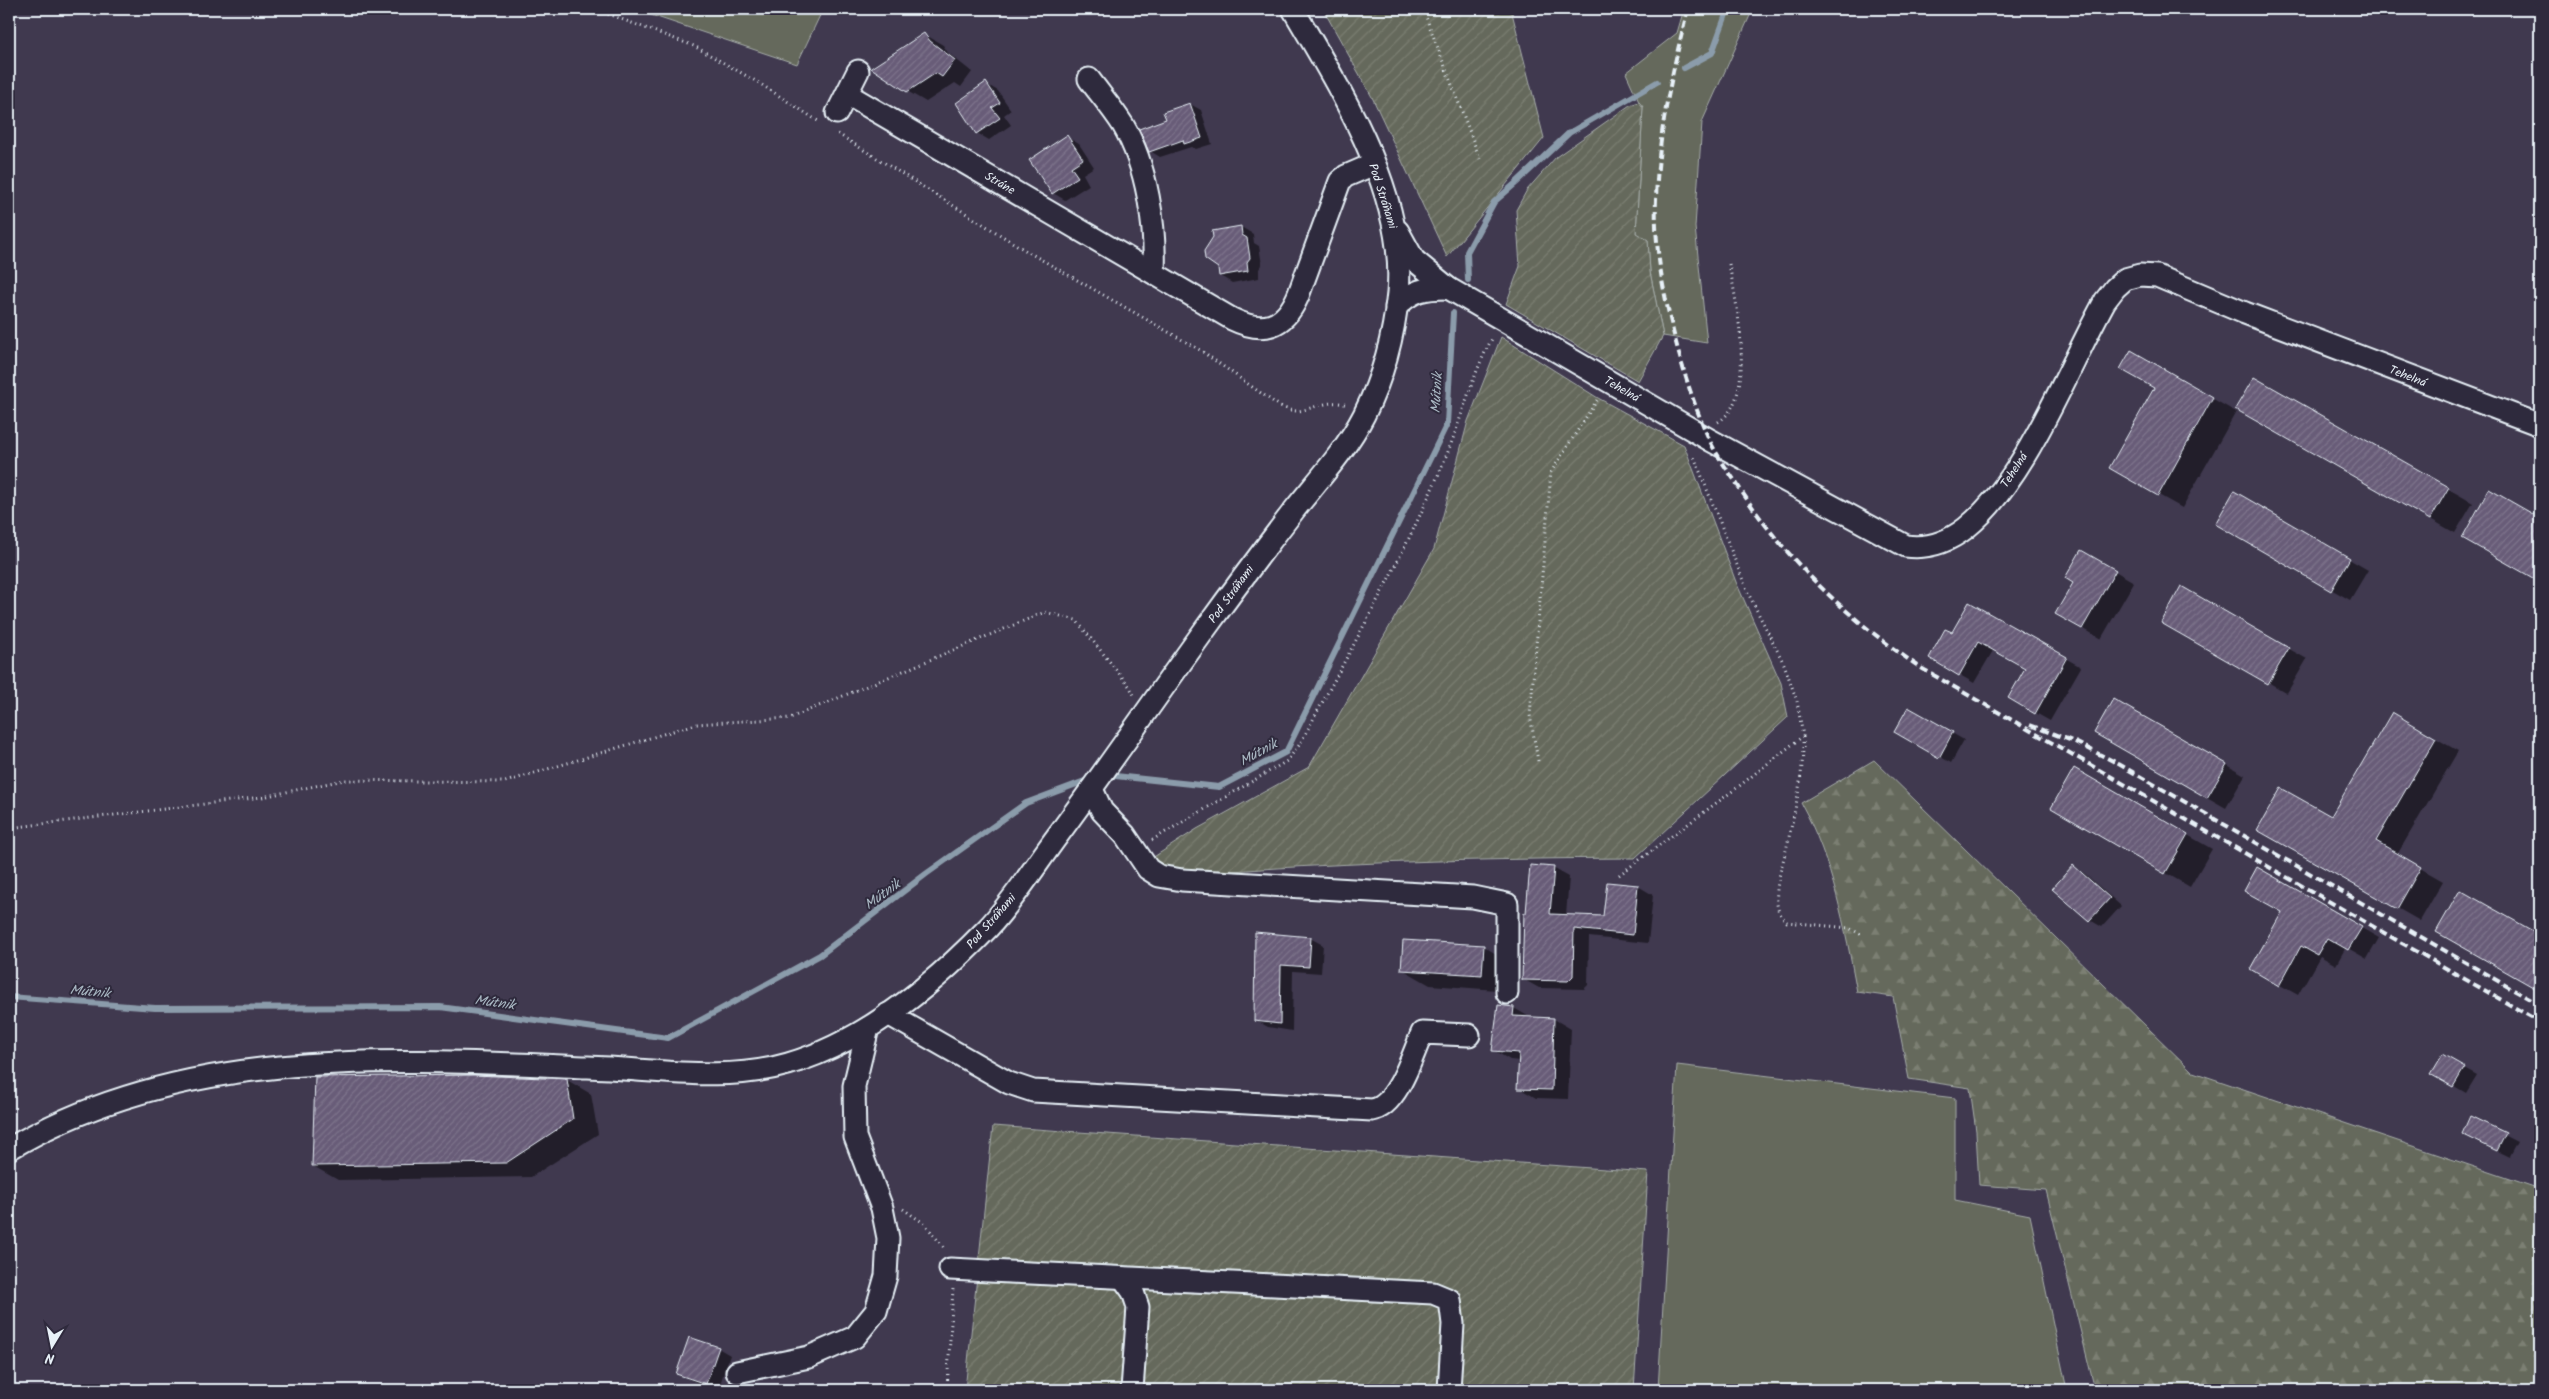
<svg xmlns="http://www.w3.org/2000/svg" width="2549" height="1399" viewBox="0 0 2549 1399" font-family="Kalam,sans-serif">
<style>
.green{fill:#65695b;stroke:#a6adaa}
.forest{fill:url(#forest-firs);stroke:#a6adaa}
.garden{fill:url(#garden-furrows);stroke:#a6adaa}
.shadow{fill:#0007}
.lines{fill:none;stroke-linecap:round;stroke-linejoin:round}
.stream{stroke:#8b9cab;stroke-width:6}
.building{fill:url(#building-hatch);stroke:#e8f1f8}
.minor-casing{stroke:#e8f1f8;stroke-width:25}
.path{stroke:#e8f1f8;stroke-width:3;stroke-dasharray:1 4;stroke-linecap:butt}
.minor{stroke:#2f2a3d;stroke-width:21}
.rail{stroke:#e8f1f8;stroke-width:4;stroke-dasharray:8 4;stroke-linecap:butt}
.labels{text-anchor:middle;stroke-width:4;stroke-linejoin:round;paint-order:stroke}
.street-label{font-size:12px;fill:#e8f1f8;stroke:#2f2a3d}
.water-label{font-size:14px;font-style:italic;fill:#aab9c4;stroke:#2f2a3d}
</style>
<defs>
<pattern id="forest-firs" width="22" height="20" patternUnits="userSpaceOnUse" patternTransform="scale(1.25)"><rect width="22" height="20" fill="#65695b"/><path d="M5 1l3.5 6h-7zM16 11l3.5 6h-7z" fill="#7b7f73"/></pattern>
<pattern id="garden-furrows" width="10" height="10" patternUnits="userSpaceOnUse" patternTransform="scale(1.25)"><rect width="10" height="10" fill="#65695b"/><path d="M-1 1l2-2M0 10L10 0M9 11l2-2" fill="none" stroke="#7b7f73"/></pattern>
<pattern id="building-hatch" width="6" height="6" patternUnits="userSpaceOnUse" patternTransform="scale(1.25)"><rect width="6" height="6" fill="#685c78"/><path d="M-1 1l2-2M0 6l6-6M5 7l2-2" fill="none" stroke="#7e748c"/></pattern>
</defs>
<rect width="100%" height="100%" fill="#40394f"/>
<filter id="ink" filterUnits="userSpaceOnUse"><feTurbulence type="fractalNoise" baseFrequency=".02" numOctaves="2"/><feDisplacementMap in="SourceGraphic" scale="10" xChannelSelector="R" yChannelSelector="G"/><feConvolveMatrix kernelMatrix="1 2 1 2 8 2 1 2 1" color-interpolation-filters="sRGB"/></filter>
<g filter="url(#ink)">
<g class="green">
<polygon points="633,9 823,9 797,64"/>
<polygon points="1684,9 1753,9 1702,122 1695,227 1707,343 1663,336 1650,272 1648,240 1636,234 1643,107 1639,102 1626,73 1677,33"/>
<polygon points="1677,1065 1955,1098 1955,1200 2030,1215 2067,1390 1658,1390"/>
</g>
<path class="forest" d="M1874 760 2193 1072 2540 1189V1390H2095L2046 1190 1979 1185 1976 1131 1970 1088 1909 1079 1893 997 1857 992C1845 928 1833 861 1801 803Z"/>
<g class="garden">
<polygon points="1323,9 1511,9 1544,138 1447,257 1372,97"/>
<polygon points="1639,102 1643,107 1636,233 1648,240 1650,272 1663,336 1638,381 1506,304 1520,266 1516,210 1527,190 1556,157 1630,105"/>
<path d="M1501 337 1598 398 1684 445 1736 582 1781 683 1788 717 1635 858C1480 859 1326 862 1171 876L1149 860 1197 829 1309 767 1434 549 1468 421Z"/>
<polygon points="993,1126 1648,1172 1634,1390 965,1390"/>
</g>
<g class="shadow">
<polygon points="924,34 943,45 948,53 972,72 961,87 955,83 926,102 907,91"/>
<polygon points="986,84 998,91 1011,110 1004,115 1011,125 989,140 977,133"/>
<polygon points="1190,104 1201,110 1212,144 1196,149 1191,147 1160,157 1150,151 1167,120"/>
<polygon points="1067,137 1079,144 1094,167 1083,174 1089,185 1065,200 1053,193 1031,160"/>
<polygon points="1241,227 1253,234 1254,243 1259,246 1262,265 1259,269 1259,278 1232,283 1220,276"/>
<polygon points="2131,352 2236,412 2182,508 2110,468 2155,388"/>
<polygon points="2255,378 2473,503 2455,533 2237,409"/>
<polygon points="2490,491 2540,520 2540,581 2463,538"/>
<polygon points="2234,493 2368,570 2350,600 2217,524"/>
<polygon points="2082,552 2134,582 2101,639 2057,613 2074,582"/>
<polygon points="2182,588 2307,659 2287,693 2163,622"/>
<polygon points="1970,604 2081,667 2050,721 2009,698 2026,668 1994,649 1974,683 1930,658 1952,634"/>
<polygon points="2114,701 2245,775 2226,808 2095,733"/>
<polygon points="1908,708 1964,740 1951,763 1896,731"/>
<polygon points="2392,713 2458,751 2397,855 2443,881 2420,921 2259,829 2331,818"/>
<polygon points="2074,770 2212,849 2190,887 2053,808"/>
<polygon points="2073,867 2085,874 2121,906 2102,927 2090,920 2054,888"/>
<polygon points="1553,868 1569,877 1566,916 1604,917 1638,886 1653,895 1648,943 1589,937 1588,985 1584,989 1539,988 1523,979 1527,915"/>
<polygon points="2258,869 2379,938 2367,959 2346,947 2336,965 2320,956 2298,995 2251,969 2283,912"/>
<polygon points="2461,891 2540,937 2540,990 2438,932"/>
<polygon points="1256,934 1310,938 1323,945 1321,973 1293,971 1292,1031 1268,1027 1255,1020"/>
<polygon points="1483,946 1511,963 1510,991 1430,985 1402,969"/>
<polygon points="1499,1007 1514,1008 1531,1018 1554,1019 1571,1029 1568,1099 1536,1098 1519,1088 1520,1061 1510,1060 1493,1050"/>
<polygon points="2442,1056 2477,1075 2466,1093 2432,1073"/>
<polygon points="567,1080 591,1094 598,1134 531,1177 338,1180 313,1166"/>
<polygon points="2471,1118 2518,1142 2510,1157 2475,1140"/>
<polygon points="718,1348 730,1355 718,1390 690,1380 678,1373"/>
</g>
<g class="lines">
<g class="stream">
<polyline points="1684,68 1712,53 1728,9"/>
<polyline points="1468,280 1467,252 1494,202 1516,183 1569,133 1657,82"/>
<polyline points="1106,775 1219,787 1286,752 1447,424 1453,313"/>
<polyline points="9,997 155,1008 440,1007 668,1038 820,955 926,874 1026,803 1090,779"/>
</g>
</g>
<g class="building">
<polygon points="924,33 930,41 955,60 942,77 936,73 907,92 871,68"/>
<polygon points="986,82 1000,103 992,108 1000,118 976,134 956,103"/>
<polygon points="1190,103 1202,138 1184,144 1183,140 1149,152 1139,129 1166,119 1163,112"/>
<polygon points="1067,135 1083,159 1071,167 1078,177 1052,194 1029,160"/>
<polygon points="1241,226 1242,235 1247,238 1250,258 1247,262 1248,271 1219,276 1218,268 1205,259 1204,251 1213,237 1212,231"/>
<polygon points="2131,350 2213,397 2158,496 2109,468 2154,388 2120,369"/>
<polygon points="2254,377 2449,487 2430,520 2235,409"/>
<polygon points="2489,489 2540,518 2540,582 2462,538"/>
<polygon points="2234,491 2350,558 2331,591 2215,524"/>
<polygon points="2081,550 2116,570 2082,629 2055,614 2073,583 2065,578"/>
<polygon points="2181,586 2289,648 2268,684 2161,623"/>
<polygon points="1969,602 2067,657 2035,714 2008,698 2025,668 1978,642 1959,676 1929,658 1945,629 1952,632"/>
<polygon points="2113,699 2227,764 2207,798 2094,733"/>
<polygon points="1908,707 1953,732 1939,758 1894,732"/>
<polygon points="2392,712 2436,738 2376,841 2421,867 2397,909 2257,830 2281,788 2331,816"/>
<polygon points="2074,768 2188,834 2165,874 2051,808"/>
<polygon points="1530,865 1554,867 1550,914 1603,916 1607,882 1638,885 1633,935 1574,929 1573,976 1568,981 1522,980 1524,913 1526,913"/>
<polygon points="2073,865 2110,898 2089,921 2052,889"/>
<polygon points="2257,867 2362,927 2348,950 2327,938 2317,955 2301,946 2279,986 2250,969 2282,912 2244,891"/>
<polygon points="2460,890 2540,935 2540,991 2436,932"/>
<polygon points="1255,932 1311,937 1309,967 1281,965 1280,1024 1254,1021"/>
<polygon points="1403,940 1484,945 1482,975 1401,970"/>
<polygon points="1498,1005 1514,1007 1513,1016 1554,1018 1552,1090 1517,1089 1519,1053 1492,1051"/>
<polygon points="2442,1054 2465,1067 2453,1087 2430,1074"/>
<polygon points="474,1075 567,1079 573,1119 506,1163 312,1166 315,1077"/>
<polygon points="2470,1116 2506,1133 2497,1151 2462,1134"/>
<polygon points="689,1337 719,1347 706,1384 676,1374"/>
</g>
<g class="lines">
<defs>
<g id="minor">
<path d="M1089 79C1100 94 1113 109 1123 125 1147 166 1156 226 1154 273"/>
<path d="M847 94 1232 319C1263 334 1284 328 1298 296L1340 181 1346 176 1374 164"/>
<polyline points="837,113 858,71"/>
<path d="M1398 231 1414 260 1448 288 1710 440 1906 546C1928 549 1948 542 1966 528 2026 480 2067 369 2105 301L2115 288 2125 279 2140 275 2157 276 2245 313 2540 425"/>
<path d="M1396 307C1413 290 1423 288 1448 288"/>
<polyline points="1092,789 1102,811 1125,835 1148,869 1159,876 1182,880 1473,897 1507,904 1507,993"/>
<path d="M888 1014 1009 1083 1033 1091 1372 1110C1397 1107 1413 1054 1422 1033L1469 1035"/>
<path d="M9 1149C183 1045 393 1059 588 1067 653 1069 724 1083 788 1064 865 1042 933 985 988 928 1014 900 1035 866 1058 835 1108 767 1156 697 1206 628 1235 588 1265 548 1295 509 1319 479 1346 450 1364 415 1383 377 1394 335 1398 293 1407 195 1341 91 1293 9"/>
<polyline points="950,1269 1433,1293 1450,1300 1453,1324 1449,1390"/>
<polyline points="1123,1278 1133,1292 1138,1307 1132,1390"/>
<polyline points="737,1372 809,1357 855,1337 876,1311 886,1276 888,1238 882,1208 855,1137 854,1086 868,1028"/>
</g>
</defs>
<use href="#minor" class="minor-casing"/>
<g class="path">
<polyline points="594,9 694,46 759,83 818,121"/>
<polyline points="1423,9 1480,159"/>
<path d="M838 134 1028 252 1200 350 1275 403C1284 408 1293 413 1303 410 1317 407 1332 399 1347 405"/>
<path d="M1718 422C1758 399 1736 301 1729 264"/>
<path d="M1803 737C1804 774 1795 810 1787 846 1783 864 1775 884 1777 902 1777 911 1781 916 1787 922L1849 928 1862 935"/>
<polyline points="1538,761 1530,715 1551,472 1599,397"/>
<polyline points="9,828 262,797 344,780 505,782 696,724 790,718 1045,612 1076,620 1130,687 1134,695"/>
<path d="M1152 840 1287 761 1300 744C1351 648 1406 554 1447 454 1463 415 1472 374 1493 337"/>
<polyline points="1619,875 1738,787 1803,736 1797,701 1784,664 1748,593 1693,454"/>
<polyline points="903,1209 925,1224 945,1249"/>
<polyline points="947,1390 953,1289"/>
</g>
<use href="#minor" class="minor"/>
<g class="rail">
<path d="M1688 9C1672 71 1658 135 1656 200 1654 245 1663 291 1674 335 1683 370 1694 406 1709 439 1716 454 1726 468 1735 481 1783 558 1847 618 1921 668L2540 1022"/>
<polyline points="2030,725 2075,742 2115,762 2540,1005"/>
</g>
</g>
</g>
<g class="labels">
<g class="street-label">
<text transform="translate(1000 183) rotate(30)" y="4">Stráne</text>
<text transform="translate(1383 196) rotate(72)" y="4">Pod Stráňami</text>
<text transform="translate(2408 376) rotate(21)" y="4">Tehelná</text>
<text transform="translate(1622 389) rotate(30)" y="4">Tehelná</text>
<text transform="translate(2014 470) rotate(-57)" y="4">Tehelná</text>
<text transform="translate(1231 594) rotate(-54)" y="4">Pod Stráňami</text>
<text transform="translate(991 921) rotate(-49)" y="4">Pod Stráňami</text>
</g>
<g class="water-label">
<text transform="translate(1436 393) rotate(-87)" y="5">Mútnik</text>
<text transform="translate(1258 752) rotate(-29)" y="5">Mútnik</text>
<text transform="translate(882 894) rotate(-36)" y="5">Mútnik</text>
<text transform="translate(90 991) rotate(5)" y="5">Mútnik</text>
<text transform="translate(495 1002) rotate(8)" y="5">Mútnik</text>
</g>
</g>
<rect width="2549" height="1399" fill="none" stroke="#2f2a3d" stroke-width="30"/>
<rect x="15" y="15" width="2519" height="1369" fill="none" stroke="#e8f1f8" stroke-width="2" filter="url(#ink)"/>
<g transform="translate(52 1346) rotate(190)" stroke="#2f2a3d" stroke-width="4" paint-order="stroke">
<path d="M0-4L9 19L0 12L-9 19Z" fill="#e8f1f8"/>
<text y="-8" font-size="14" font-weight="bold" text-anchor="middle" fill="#e8f1f8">N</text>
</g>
</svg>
